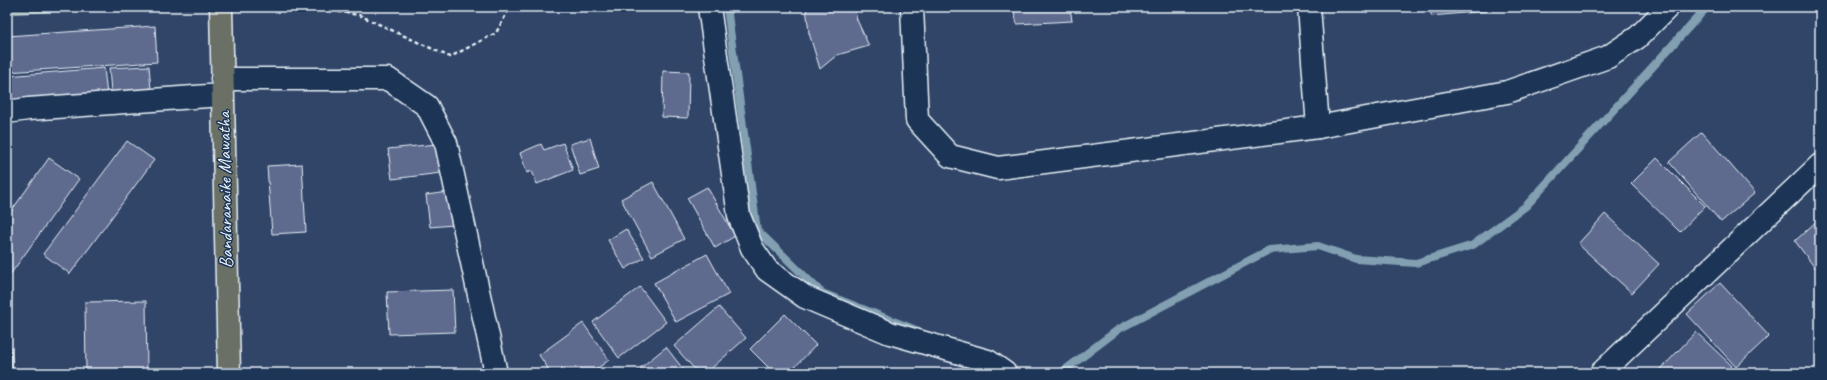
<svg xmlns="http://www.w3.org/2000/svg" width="1827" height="380" viewBox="0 0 1827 380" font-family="Caveat,sans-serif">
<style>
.green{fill:#577574;stroke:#a0b3b6}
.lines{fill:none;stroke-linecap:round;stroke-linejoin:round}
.stream{stroke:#82a0b1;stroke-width:8}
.building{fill:#5e6b8f;stroke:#e8f1f8}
.minor-casing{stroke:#e8f1f8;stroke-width:25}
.highway-casing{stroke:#e8f1f8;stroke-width:25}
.path{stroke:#e8f1f8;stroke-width:2.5;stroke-dasharray:4 3;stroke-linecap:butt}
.minor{stroke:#1d3557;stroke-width:22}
.highway{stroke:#6b7065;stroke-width:22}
.labels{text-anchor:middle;stroke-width:3;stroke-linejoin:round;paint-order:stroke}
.street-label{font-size:19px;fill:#e8f1f8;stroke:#1d3557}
</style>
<rect width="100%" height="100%" fill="#304568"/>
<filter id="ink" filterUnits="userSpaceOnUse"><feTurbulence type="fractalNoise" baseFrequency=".025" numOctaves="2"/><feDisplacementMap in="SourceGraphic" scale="8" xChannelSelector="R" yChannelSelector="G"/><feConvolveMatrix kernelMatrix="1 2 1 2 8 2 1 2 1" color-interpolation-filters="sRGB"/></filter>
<g filter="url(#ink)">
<polygon class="green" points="7,7 95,7 90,9 7,14"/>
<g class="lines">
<g class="stream">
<polyline points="727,7 757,230 822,293 916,330"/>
<polyline points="1061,373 1119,329 1269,250 1318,246 1356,259 1416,263 1473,245 1526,206 1707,7"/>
</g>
</g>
<g class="building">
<polygon points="806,7 854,7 857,20 869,46 837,55 820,69 809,33"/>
<polygon points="1013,7 1070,7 1072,21 1017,24"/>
<polygon points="1431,7 1486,7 1487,11 1431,16"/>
<polygon points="155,26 157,62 7,72 7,36"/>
<polygon points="149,66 151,90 111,92 109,68"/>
<polygon points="104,68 107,95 7,103 7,76"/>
<polygon points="663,71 689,72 688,118 662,117"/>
<polygon points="1702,132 1755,193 1721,222 1669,162"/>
<polygon points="590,138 599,169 580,175 570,144"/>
<polygon points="127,141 154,160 70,274 43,254"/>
<polygon points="563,143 573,170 537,184 532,171 527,173 520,153 541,144 544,150"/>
<polygon points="437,144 441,173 392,179 388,149"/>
<polygon points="49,158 79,179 7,279 7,217"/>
<polygon points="1657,158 1705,206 1680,232 1631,184"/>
<polygon points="302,164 306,232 272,234 267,166"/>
<polygon points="653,182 684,239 652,256 621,199"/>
<polygon points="707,187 735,236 715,248 687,198"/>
<polygon points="449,192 453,225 430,227 426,195"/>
<polygon points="1605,214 1659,264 1632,293 1578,244"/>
<polygon points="1820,218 1820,268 1815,268 1795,241"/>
<polygon points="626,229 644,258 625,269 608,240"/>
<polygon points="707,254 729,294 676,322 654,283"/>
<polygon points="1720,283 1769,336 1736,367 1687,314"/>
<polygon points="640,287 666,322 619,358 593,322"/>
<polygon points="453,290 455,332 389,334 387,292"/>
<polygon points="146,301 147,373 86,373 85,302"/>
<polygon points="719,307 746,338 706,373 698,373 674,346"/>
<polygon points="785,314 816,345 789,373 774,373 750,349"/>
<polygon points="583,323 609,360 591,373 551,373 539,355"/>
<polygon points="1696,332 1732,366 1725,373 1663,373 1660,370"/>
<polygon points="11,347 13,373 7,373 7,348"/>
<polygon points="666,347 686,373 634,373"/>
</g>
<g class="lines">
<defs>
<g id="minor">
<polyline points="709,7 739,216 752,248 767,270 805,297 890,333 988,361 1005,373"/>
<polyline points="912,7 917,120 950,156 998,168 1318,127 1507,92 1608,57 1638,37 1668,7"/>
<polyline points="1309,7 1318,127"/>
<polyline points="222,79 388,79 427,106 446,143 496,373"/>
<polyline points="7,112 28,109 222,95"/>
<polyline points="1601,373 1820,165"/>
</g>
<polyline id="highway" points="221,7 229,373"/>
</defs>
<use href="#minor" class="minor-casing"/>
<use href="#highway" class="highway-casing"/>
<polyline class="path" points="310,7 359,15 450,57 496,33 510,7"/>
<use href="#minor" class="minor"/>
<use href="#highway" class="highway"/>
</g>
</g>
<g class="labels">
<g class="street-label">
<text transform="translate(224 190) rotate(-91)" y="7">Bandaranaike Mawatha</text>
</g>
</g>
<rect width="1827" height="380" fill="none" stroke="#1d3557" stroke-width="24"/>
<rect x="12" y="12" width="1803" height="356" fill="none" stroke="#e8f1f8" stroke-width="1.5" filter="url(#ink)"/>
</svg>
